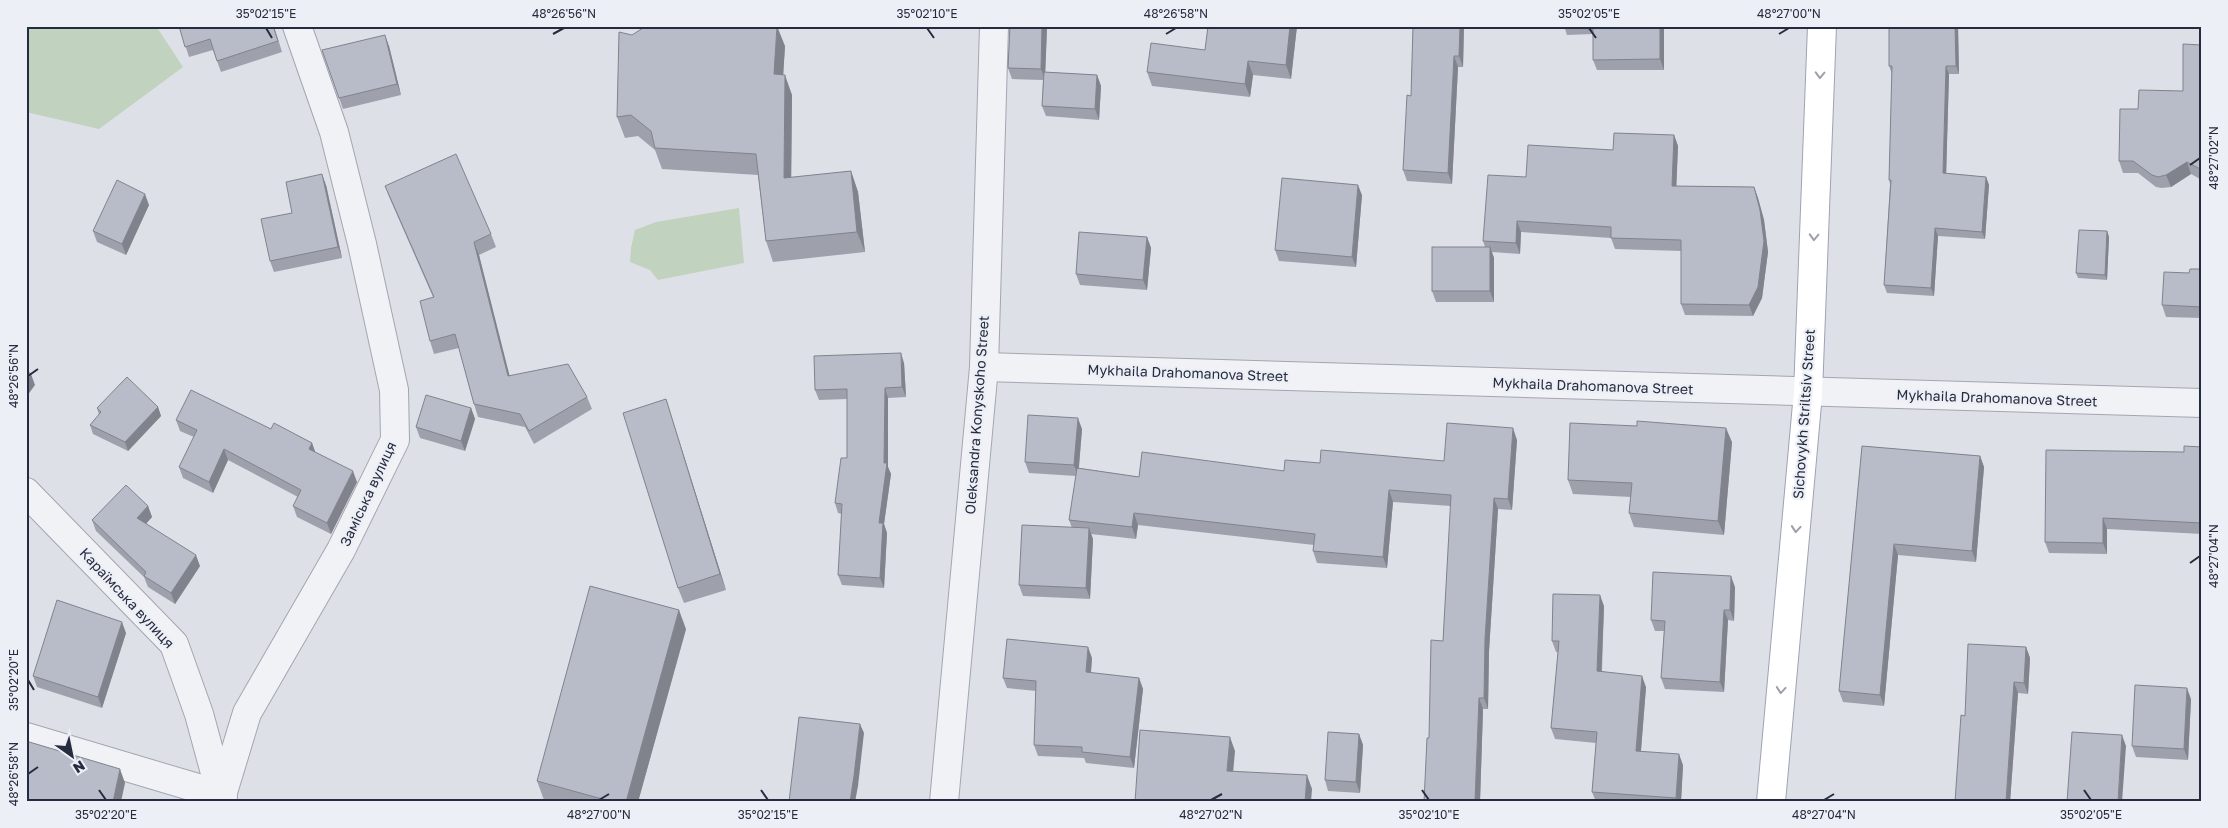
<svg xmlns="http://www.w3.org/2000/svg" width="2228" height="828" viewBox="0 0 2228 828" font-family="'Golos Text',sans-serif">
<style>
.green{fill:#c1d2be}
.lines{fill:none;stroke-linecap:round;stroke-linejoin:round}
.minor-casing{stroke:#a3a6b2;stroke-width:30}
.primary-casing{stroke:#9ca3b4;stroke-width:30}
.minor{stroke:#f0f2f6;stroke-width:28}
.primary{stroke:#fff;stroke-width:28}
.wall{fill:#9ea1ac}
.shaded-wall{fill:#81838c}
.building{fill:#b8bbc8;stroke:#81838c}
.oneway{stroke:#9da0a9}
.ticks{fill:none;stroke:#262c3f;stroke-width:2}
.labels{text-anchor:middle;stroke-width:4.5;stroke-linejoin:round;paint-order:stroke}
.street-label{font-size:14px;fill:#262c3f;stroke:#edeff6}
.neatline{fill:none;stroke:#262c3f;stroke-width:2}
.ticks-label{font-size:12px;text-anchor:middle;fill:#262c3f}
</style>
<rect width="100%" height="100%" fill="#dee0e8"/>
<g class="green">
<polygon points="26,26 156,26 183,67 99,129 26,112"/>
<polygon points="739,208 744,263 658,280 650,270 630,262 631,248 635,230 656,222"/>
</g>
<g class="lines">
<defs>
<g id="minor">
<polyline points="984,367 2202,403"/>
<polyline points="26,492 174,644 199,714 221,795 223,797"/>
<polyline points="26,737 221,795"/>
<polyline points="220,802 247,713 341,550 395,440 394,390 362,244 334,132 297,26"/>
<polyline points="944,802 984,367 994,26"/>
</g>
<polyline id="primary" points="1771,802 1808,393 1822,26"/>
</defs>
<use href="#minor" class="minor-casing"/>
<use href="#primary" class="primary-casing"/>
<use href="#minor" class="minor"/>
<use href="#primary" class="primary"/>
</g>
<g class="wall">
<polygon points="179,26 274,26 282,52 221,72 213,50 189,57"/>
<polygon points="1010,26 1046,26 1047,28 1045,72 1097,75 1101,86 1099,120 1046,116 1042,106 1043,80 1012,79 1008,68"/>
<polygon points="1297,26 1291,79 1253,75 1250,97 1152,86 1147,72 1205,50"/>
<polygon points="1413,26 1464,26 1463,67 1458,67 1452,184 1407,181 1403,170 1411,96"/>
<polygon points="1564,26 1664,26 1664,70 1597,70 1593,60 1593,34 1567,35"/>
<polygon points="1889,26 1958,26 1959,74 1949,74 1946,173 1986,177 1989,185 1985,239 1938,236 1934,296 1887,293 1884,285 1890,184 1889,180 1892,74 1889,66"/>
<polygon points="2202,45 2202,180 2191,174 2171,187 2162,188 2156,187 2138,173 2123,173 2119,161 2183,91"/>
<polygon points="389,46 401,95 343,109 322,50"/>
<polygon points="785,46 783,75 792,95 791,178 851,171 858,192 865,252 773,262 766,241 758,175 662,169 655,150 638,136 625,138 617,117"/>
<polygon points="1674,135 1678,146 1676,186 1754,187 1758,198 1764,220 1768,252 1762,298 1753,316 1685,315 1681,304 1681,251 1615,249 1611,238 1521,232 1520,254 1492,252 1494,258 1494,302 1436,302 1432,291 1485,247 1483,241 1526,177 1613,150"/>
<polygon points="326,185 342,258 274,272 270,261 292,213"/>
<polygon points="385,186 491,234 496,247 479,255 509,376 587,397 592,409 534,444 525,427 478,417 474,404 459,348 434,354 430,341 433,297 390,199"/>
<polygon points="1362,195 1356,267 1279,261 1275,250"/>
<polygon points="149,205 126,255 97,242 93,231"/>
<polygon points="2107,231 2109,237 2107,280 2078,278 2076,273"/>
<polygon points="1147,237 1151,248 1147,290 1080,285 1076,274"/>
<polygon points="2202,269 2202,318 2166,317 2162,305 2189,273"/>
<polygon points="904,363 906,397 888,398 888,467 891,474 884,524 887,533 884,588 842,585 838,575 842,514 838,513 835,503 847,458 847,399 819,400 815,390"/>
<polygon points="666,399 671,415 726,590 684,603 678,588"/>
<polygon points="158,407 161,416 128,451 93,434 90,425 99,415 97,408"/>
<polygon points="471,408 475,419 465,451 420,438 416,427"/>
<polygon points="176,420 271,429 312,443 315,452 357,482 331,534 297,517 293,506 298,497 228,460 213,493 183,478 179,467 194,437 180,431"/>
<polygon points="1082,429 1079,468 1139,477 1284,471 1320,463 1444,461 1517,440 1512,510 1498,509 1489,651 1488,709 1483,709 1480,802 1424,802 1429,738 1443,641 1451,506 1393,502 1387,568 1317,563 1313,551 1314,545 1138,525 1136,539 1091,534 1093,539 1090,599 1023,596 1019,585 1072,528 1069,520 1076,476 1029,473 1025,462"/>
<polygon points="1732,442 1724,535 1634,527 1629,513 1631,497 1573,494 1568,480"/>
<polygon points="1862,446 1980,456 1984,467 1976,562 1898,555 1884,706 1843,702 1839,691"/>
<polygon points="2202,447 2202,534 2107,529 2107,554 2049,553 2045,542 2184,452"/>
<polygon points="148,506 152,517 146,524 200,566 175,604 148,587 144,577 96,531 92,520"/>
<polygon points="1735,587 1734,621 1728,620 1724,692 1665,689 1661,678 1664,631 1655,631 1651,620"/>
<polygon points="1604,606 1602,671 1646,687 1641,751 1683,765 1681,802 1596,802 1592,792 1596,743 1555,739 1551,728 1558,652 1556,652 1552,641"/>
<polygon points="686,629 638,802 551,802 544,800 537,781"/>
<polygon points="126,633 102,708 37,687 33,676"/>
<polygon points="2026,647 2030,658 2028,694 2018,693 2010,802 1955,802 1965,716"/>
<polygon points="1092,658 1091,673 1139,678 1143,689 1134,768 1086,763 1084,758 1038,756 1034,745 1036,691 1007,688 1003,678"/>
<polygon points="2191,699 2188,760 2136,757 2132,746"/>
<polygon points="1359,734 1363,745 1360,793 1328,791 1325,780"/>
</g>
<g class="shaded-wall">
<polygon points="777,26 785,46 782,95 774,74"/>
<polygon points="1042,26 1046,26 1047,28 1045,80 1041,69"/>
<polygon points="1290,26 1297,26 1291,79 1286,65"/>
<polygon points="1460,26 1464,26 1463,67 1459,56"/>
<polygon points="1660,26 1664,26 1664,70 1660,59"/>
<polygon points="1955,26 1958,26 1959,74 1956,66"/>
<polygon points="385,35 389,46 401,95 397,84"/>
<polygon points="1454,56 1458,67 1452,184 1448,173"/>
<polygon points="1248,61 1253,75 1250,97 1245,84"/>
<polygon points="1946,66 1949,74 1946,180 1943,173"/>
<polygon points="785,75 792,95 791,199 784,178"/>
<polygon points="1097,75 1101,86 1099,120 1095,109"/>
<polygon points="1674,135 1678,146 1676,197 1672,186"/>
<polygon points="2187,162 2191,174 2171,187 2166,175"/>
<polygon points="851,171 858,192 865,252 857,232"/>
<polygon points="322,174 326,185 342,258 338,247"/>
<polygon points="1986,177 1989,185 1985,239 1982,232"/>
<polygon points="1358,185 1362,195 1356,267 1352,257"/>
<polygon points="1754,187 1758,198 1764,220 1768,252 1762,298 1753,316 1749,305"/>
<polygon points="145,194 149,205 126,255 122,244"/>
<polygon points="1517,221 1521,232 1520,254 1516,243"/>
<polygon points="1935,228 1938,236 1934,296 1931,288"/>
<polygon points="2107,231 2109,237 2107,280 2105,275"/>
<polygon points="1147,237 1151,248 1147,290 1143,280"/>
<polygon points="474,242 479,255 513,389 508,376"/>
<polygon points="1490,247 1494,258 1494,302 1490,291"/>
<polygon points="901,353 904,363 906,397 902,387"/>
<polygon points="31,374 35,385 27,396 29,402 26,406 26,381"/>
<polygon points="885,388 888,398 888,467 891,474 884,524 887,533 884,588 880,578 879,523 884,463"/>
<polygon points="666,399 671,415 726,590 720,574"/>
<polygon points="158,407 161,416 128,451 125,442"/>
<polygon points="471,408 475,419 465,451 461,441"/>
<polygon points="1078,418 1082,429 1078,476 1074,465"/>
<polygon points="1513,428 1517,440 1512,510 1508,499"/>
<polygon points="1726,428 1732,442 1724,535 1718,521"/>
<polygon points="312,443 316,454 309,449"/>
<polygon points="224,449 228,460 213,493 209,482"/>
<polygon points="1980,456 1984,467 1976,562 1972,551"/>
<polygon points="353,471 357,482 331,534 327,523"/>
<polygon points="1389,490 1393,502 1387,568 1383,557"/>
<polygon points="1494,498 1498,509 1489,651 1488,709 1484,698 1485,639"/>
<polygon points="148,506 152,517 141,529 137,518"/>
<polygon points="1134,513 1138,525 1136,539 1132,527"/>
<polygon points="2103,518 2107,529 2107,554 2103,543"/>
<polygon points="1089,528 1093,539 1090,599 1086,588"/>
<polygon points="1894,544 1898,555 1884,706 1880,695"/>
<polygon points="196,555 200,566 175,604 171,593"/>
<polygon points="1731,576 1735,587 1734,621 1730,610"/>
<polygon points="1600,595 1604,606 1601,682 1597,671"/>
<polygon points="679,610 686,629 638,802 626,802"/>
<polygon points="1724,610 1728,620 1724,692 1720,682"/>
<polygon points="122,622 126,633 102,708 98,697"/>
<polygon points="1088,647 1092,658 1090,683 1086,672"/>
<polygon points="2026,647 2030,658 2028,694 2024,683"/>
<polygon points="1642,676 1646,687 1640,762 1636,751"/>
<polygon points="1139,678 1143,689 1134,768 1130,757"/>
<polygon points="2014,682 2018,693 2010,802 2006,802"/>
<polygon points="2187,688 2191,699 2188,760 2184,749"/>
<polygon points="1479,698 1483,709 1480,802 1475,802"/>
<polygon points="860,724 864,733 858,786 855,802 850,802"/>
<polygon points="1359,734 1363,745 1360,793 1356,782"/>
<polygon points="2122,735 2126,746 2122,802 2118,802"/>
<polygon points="1230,737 1235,751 1232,785 1227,771"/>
<polygon points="1679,754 1683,765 1681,802 1677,802 1676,798"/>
<polygon points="120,769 125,783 121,802 113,802"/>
<polygon points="1307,775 1312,789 1311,802 1305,802"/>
</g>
<g class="building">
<polygon points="179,26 273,26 278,41 217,61 210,39 185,47"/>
<polygon points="646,26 777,26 774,74 785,75 784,178 851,171 857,232 766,241 756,154 655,148 651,131 631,115 617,117 619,32 632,35"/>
<polygon points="1010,26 1042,26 1041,69 1008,68"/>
<polygon points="1208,26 1290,26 1286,65 1248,61 1245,84 1147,72 1151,43 1205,50"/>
<polygon points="1413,26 1460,26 1459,56 1454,56 1448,173 1403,170 1407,95 1411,96"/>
<polygon points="1593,26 1660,26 1660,59 1593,60"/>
<polygon points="1889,26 1955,26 1956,66 1946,66 1943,173 1986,177 1982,232 1935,228 1931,288 1884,285 1891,180 1889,180 1892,66 1889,66"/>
<polygon points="385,35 397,84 339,98 322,50"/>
<polygon points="2183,44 2202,45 2202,170 2187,162 2166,175 2158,177 2152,175 2133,161 2119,161 2120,109 2138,109 2139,90 2183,91"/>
<polygon points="1044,72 1097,75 1095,109 1042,106"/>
<polygon points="1614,133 1674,135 1672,186 1754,187 1760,210 1764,241 1758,287 1749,305 1681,304 1681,240 1611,238 1611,227 1517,221 1516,243 1483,241 1488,175 1526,177 1528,145 1613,150"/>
<polygon points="456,154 491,234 474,242 508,376 568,364 587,397 529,431 520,414 474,404 455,334 430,341 420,301 434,297 385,186"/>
<polygon points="322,174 338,247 270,261 261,219 292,213 286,182"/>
<polygon points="1282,178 1358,185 1352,257 1275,250"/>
<polygon points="117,180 145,194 122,244 93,231"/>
<polygon points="2079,230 2107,231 2105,275 2076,273"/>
<polygon points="1079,232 1147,237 1143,280 1076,274"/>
<rect x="1432" y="247" width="58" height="44"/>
<polygon points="2190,269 2202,269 2202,307 2162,305 2164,272 2189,273"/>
<polygon points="901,353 902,387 885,388 884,463 887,463 879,523 883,523 880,578 838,575 842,504 835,503 841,458 847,458 847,389 815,390 814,356"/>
<polygon points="26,370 31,374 26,381"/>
<polygon points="127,377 158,407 125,442 90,425 101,412 97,408"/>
<polygon points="191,390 271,429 274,423 312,443 309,449 353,471 327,523 293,506 301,490 224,449 209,482 179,467 197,430 176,420"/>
<polygon points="426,395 471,408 461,441 416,427"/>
<polygon points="666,399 720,574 678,588 623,413"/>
<polygon points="1028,415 1078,418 1074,465 1025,462"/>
<polygon points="1637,421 1726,428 1718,521 1629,513 1632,483 1568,480 1570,423 1637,426"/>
<polygon points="1447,423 1513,428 1508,499 1494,498 1485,639 1484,698 1479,698 1475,802 1424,802 1427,738 1429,738 1431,640 1443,641 1451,495 1389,490 1383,557 1313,551 1315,534 1134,513 1132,527 1069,520 1077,468 1139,477 1142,452 1284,471 1285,460 1320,463 1321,450 1444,461"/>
<polygon points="1862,446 1980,456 1972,551 1894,544 1880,695 1839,691"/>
<polygon points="2184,446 2202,447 2202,523 2103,518 2103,543 2045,542 2046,450 2184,452"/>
<polygon points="126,485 148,506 137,518 196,555 171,593 144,576 146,572 92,520"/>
<polygon points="1022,525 1089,528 1086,588 1019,585"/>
<polygon points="1653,572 1731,576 1730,610 1724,610 1720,682 1661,678 1665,621 1651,620"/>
<polygon points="590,586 679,610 626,802 613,802 537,781"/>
<polygon points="1553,594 1600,595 1597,671 1642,676 1636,751 1679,754 1676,798 1592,792 1597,732 1551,728 1559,641 1552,641"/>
<polygon points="57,600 122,622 98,697 33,676"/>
<polygon points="1007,639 1088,647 1086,672 1139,678 1130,757 1082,752 1082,747 1034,745 1036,681 1003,678"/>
<polygon points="1968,644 2026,647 2024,683 2014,682 2006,802 1955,802 1961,715 1965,716"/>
<polygon points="2135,685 2187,688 2184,749 2132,746"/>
<polygon points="799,717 860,724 854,776 850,802 789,802"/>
<polygon points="1140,730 1230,737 1227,771 1307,775 1305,802 1135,802"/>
<polygon points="1328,732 1359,734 1356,782 1325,780"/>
<polygon points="2072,732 2122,735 2118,802 2067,802"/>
<polygon points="26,741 120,769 113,802 26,802"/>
</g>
<defs><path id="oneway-chevron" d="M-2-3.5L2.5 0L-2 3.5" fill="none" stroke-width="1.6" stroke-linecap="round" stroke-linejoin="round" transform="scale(1.25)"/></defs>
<g class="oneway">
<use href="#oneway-chevron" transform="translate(1820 75) rotate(92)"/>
<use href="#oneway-chevron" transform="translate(1814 237) rotate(92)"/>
<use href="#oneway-chevron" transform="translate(1796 529) rotate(95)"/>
<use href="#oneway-chevron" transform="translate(1781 690) rotate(95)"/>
</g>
<path class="ticks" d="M266 28 272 38M927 28 934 38M1589 28 1596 38M553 34 564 28M1166 34 1176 28M1779 34 1789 28M2190 165 2200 158M28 376 38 369M2190 563 2200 556M28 680 34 690M28 774 38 767M99 790 106 800M761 790 768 800M1422 790 1429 800M2084 790 2091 800M599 800 609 794M1211 800 1222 794M1824 800 1834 794"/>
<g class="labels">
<g class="street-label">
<text transform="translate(1188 373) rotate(2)" y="5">Mykhaila Drahomanova Street</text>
<text transform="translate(1593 386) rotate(2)" y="5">Mykhaila Drahomanova Street</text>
<text transform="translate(1997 398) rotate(2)" y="5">Mykhaila Drahomanova Street</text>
<text transform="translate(1804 414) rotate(-86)" y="5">Sichovykh Striltsiv Street</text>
<text transform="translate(977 415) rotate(-86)" y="5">Oleksandra Konyskoho Street</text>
<text transform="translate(368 494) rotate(-65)" y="5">Заміська вулиця</text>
<text transform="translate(127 598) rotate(47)" y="5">Караїмська вулиця</text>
</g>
</g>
<rect width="2228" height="828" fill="none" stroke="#edeff6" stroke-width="55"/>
<g transform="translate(72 756) rotate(147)" stroke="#edeff6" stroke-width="4" paint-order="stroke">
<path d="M0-4L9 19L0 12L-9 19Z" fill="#262c3f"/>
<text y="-8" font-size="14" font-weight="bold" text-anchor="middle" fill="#262c3f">N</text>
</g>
<rect x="28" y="28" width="2172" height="772" class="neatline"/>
<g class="ticks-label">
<text x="266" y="18">35°02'15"E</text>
<text x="564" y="18">48°26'56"N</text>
<text x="927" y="18">35°02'10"E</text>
<text x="1176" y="18">48°26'58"N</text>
<text x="1589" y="18">35°02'05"E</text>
<text x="1789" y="18">48°27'00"N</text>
<text transform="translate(2214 158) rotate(-90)" y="4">48°27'02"N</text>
<text transform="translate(14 376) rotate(-90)" y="4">48°26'56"N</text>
<text transform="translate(2214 556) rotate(-90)" y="4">48°27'04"N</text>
<text transform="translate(14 680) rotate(-90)" y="4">35°02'20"E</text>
<text transform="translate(14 774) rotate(-90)" y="4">48°26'58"N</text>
<text x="106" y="819">35°02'20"E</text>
<text x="599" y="819">48°27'00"N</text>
<text x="768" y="819">35°02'15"E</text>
<text x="1211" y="819">48°27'02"N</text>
<text x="1429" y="819">35°02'10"E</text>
<text x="1824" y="819">48°27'04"N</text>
<text x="2091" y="819">35°02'05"E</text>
</g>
</svg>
